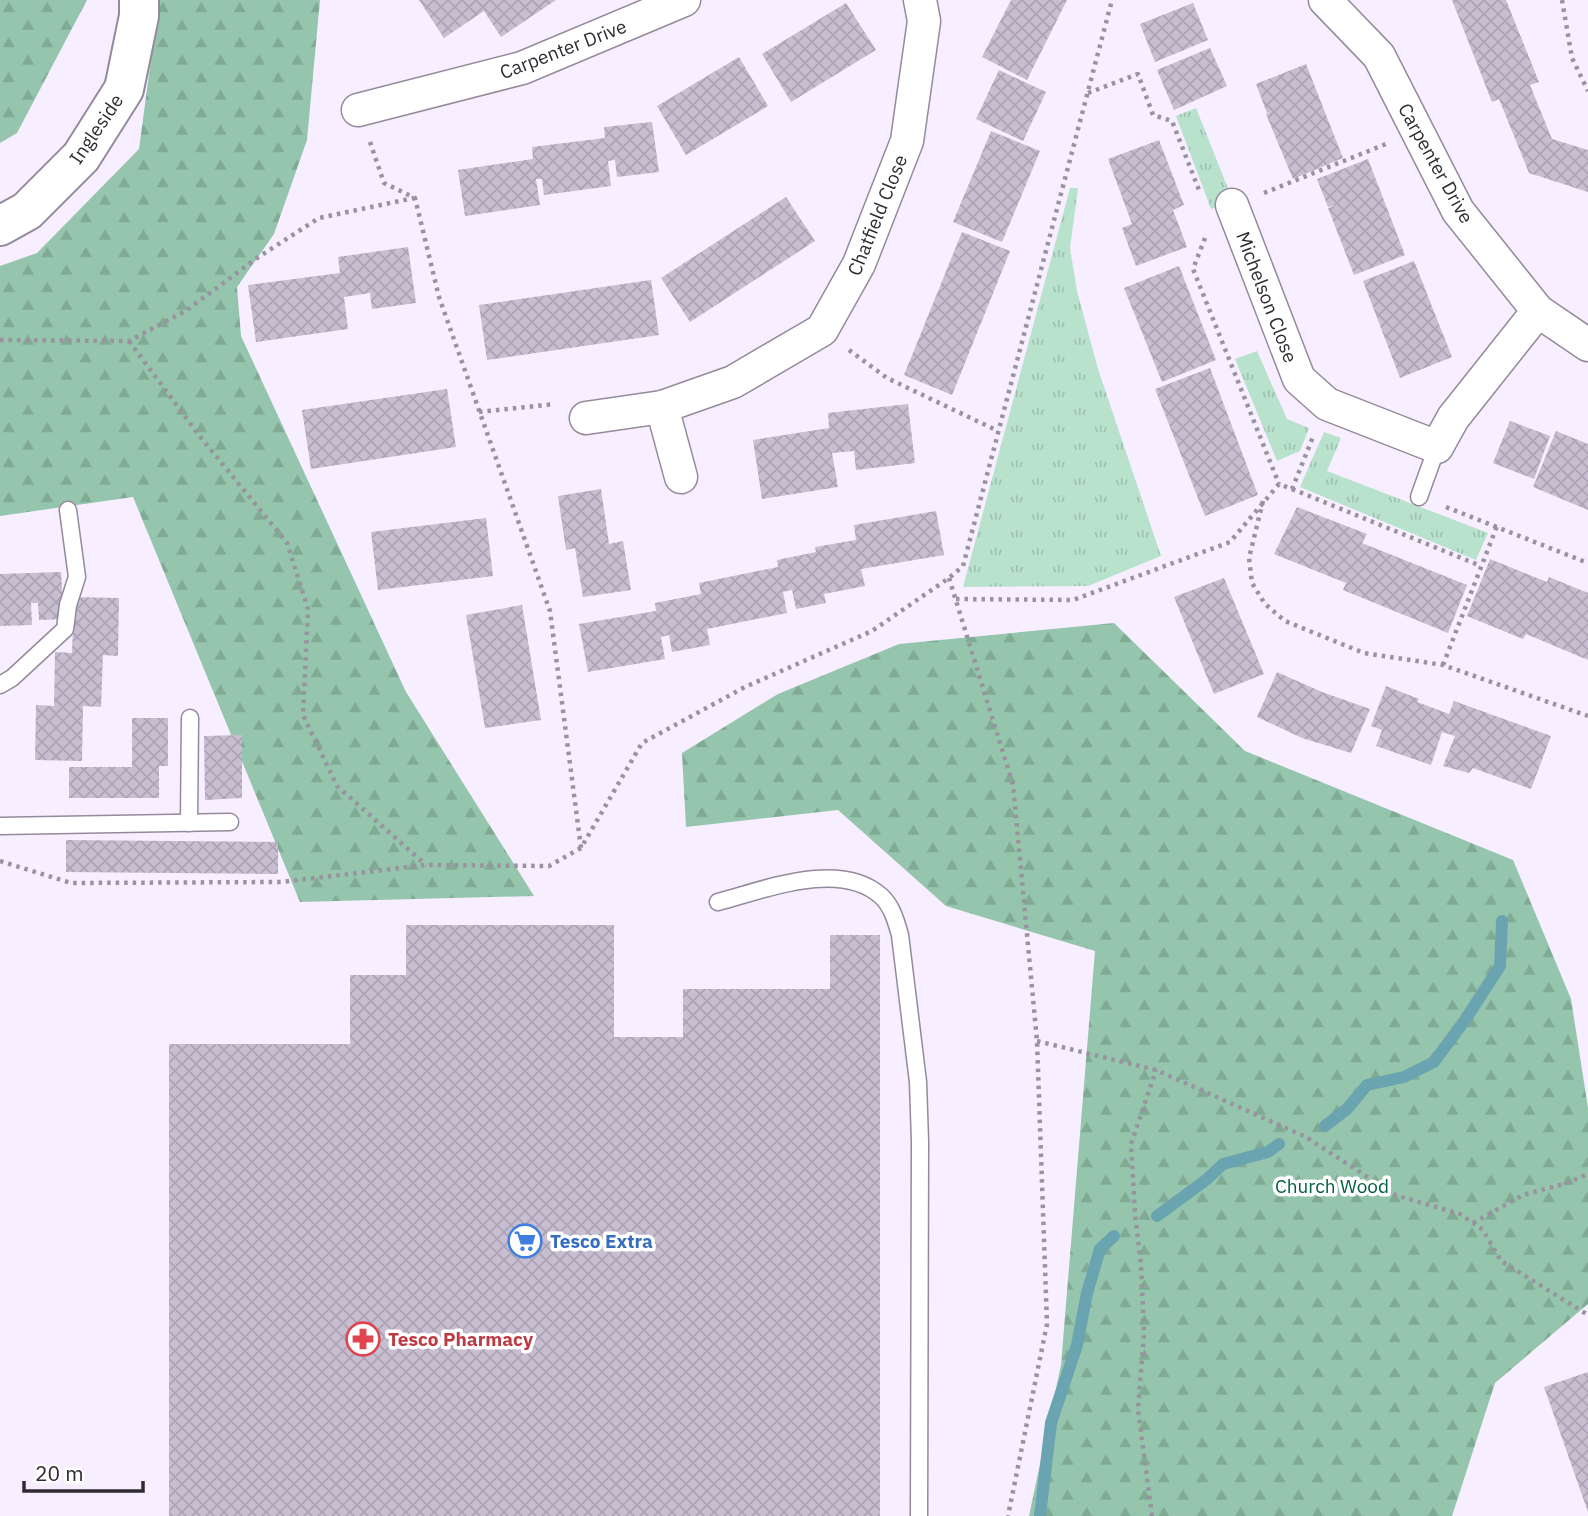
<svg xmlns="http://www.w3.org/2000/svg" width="1588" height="1516" viewBox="0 0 1588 1516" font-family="'IBM Plex Sans',sans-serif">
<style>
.grass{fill:url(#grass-tufts)}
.forest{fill:url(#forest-firs)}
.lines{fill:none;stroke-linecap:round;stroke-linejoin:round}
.stream{stroke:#6aa4b1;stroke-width:12}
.building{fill:url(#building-cross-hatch)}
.service-casing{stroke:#948a9c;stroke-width:19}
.minor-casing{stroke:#948a9c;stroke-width:35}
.tertiary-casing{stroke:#948a9c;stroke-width:42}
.path{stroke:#99929f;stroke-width:4.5;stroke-dasharray:3.5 5;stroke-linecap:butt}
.service{stroke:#fff;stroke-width:16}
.minor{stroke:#fff;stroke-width:32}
.tertiary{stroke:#fff;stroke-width:38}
.labels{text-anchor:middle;stroke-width:7;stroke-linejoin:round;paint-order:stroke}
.street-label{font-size:19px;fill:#302b33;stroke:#fff}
.park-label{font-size:19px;fill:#005f40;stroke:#fff}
.shop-label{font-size:19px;font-weight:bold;fill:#366cbe;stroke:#fff;text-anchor:start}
.health-label{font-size:19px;font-weight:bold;fill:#be3a42;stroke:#fff;text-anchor:start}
</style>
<defs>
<pattern id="grass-tufts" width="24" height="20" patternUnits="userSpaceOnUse" patternTransform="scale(1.75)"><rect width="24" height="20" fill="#b9e2cd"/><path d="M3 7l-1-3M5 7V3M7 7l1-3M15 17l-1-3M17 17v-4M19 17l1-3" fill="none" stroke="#9fc2b0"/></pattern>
<pattern id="forest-firs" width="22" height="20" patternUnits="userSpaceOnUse" patternTransform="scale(1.75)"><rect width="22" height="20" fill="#95c6ad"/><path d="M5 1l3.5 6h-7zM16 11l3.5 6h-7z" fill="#81aa95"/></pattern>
<pattern id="building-cross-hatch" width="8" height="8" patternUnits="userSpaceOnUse" patternTransform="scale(1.75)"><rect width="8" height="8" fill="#c8bed1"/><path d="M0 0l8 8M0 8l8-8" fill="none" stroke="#aca3b4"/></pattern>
</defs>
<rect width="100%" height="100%" fill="#f7eeff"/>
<g class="grass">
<polygon points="1196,108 1233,201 1211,209 1176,116"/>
<polygon points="1070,188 1078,188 1070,248 1077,291 1098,369 1161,556 1088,586 963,587"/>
<polygon points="1257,351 1287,419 1309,428 1300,451 1277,461 1235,359"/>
<polygon points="1324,432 1341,438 1327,471 1488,533 1476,560 1300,487"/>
</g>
<g class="forest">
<polygon points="0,0 87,0 17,133 0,143"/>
<polygon points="159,0 320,0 307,140 274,234 237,287 241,336 406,692 534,896 300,902 133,497 0,516 0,266 37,253 139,149"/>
<polygon points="1114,623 1245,751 1513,860 1571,999 1588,1108 1588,1304 1495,1383 1452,1516 1029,1516 1061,1365 1095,951 946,906 838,810 686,827 682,753 778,694 899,644"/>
</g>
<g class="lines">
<g class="stream">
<polyline points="1325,1126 1347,1109 1367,1085 1404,1077 1434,1062 1465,1020 1500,966 1502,921"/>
<polyline points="1157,1216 1206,1180 1223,1164 1268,1152 1279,1144"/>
<polyline points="1040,1516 1051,1423 1077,1345 1087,1293 1100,1249 1114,1236"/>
</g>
</g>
<g class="building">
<polygon points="419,0 556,0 501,37 484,11 444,38"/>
<polygon points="1011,0 1067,0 1027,80 982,57"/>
<polygon points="1452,0 1506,0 1539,82 1530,85 1552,139 1588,150 1588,192 1529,173 1499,99 1492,102"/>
<polygon points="846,3 876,50 791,102 762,54"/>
<polygon points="1193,3 1208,40 1155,62 1140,24"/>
<polygon points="1210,48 1227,86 1174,110 1157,70"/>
<polygon points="739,57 768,106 686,155 657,106"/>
<polygon points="1306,64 1343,158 1293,179 1266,114 1275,110 1267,113 1256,84"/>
<polygon points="999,70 1046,92 1023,141 976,119"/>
<polygon points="652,122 659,172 617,177 615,160 608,161 611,186 544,195 542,179 536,179 540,205 465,216 458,170 533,159 532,147 605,138 604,127"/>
<polygon points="991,131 1040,151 1002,242 953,222"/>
<polygon points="1159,140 1184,205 1173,210 1187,247 1136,266 1122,228 1132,224 1108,159"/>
<polygon points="1368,159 1405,255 1354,275 1328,208 1337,205 1328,207 1317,179"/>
<polygon points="786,197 815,241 690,322 661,278"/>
<polygon points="962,232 1010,251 952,395 904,375"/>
<polygon points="408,247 416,303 372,309 370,293 344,297 348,329 256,342 248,285 340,273 338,257"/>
<polygon points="1414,261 1452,357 1400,378 1363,281"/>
<polygon points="1179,266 1216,360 1162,382 1124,288"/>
<polygon points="651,280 659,335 487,360 479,305"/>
<polygon points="1210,368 1258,495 1205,516 1155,389"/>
<polygon points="447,389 456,447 311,469 302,410"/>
<polygon points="908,404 915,463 856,470 854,451 832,453 838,487 762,499 753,440 829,428 828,413"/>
<polygon points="1510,421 1550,436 1534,479 1493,463"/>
<polygon points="1556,431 1588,444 1588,510 1533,487"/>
<polygon points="601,489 609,544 623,541 631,590 583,597 575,548 566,550 558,496"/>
<polygon points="1297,507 1367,534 1362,543 1467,585 1448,633 1343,590 1346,583 1274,554"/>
<polygon points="936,511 944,555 861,569 865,586 824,594 826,603 796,609 792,590 783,592 787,613 707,629 710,645 672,652 669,635 661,637 665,659 588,672 579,624 656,611 655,603 701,594 699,583 778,567 777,560 816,552 815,547 856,540 854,525"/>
<polygon points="486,518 493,576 378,590 371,532"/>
<polygon points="1490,559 1547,582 1549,577 1588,593 1588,660 1526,634 1523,639 1467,616"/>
<polygon points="61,572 64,619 39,620 38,603 31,603 32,625 0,626 0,574"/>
<polygon points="1224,578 1264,674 1214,694 1174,597"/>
<polygon points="74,597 119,598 118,656 103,655 101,707 83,706 82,761 35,760 36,705 54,706 55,652 72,653"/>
<polygon points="522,605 541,720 485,728 466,615"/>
<polygon points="1277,672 1322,692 1370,709 1351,753 1302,738 1257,717"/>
<polygon points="1386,686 1419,699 1417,702 1449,714 1454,701 1551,736 1531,789 1473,768 1469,773 1443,766 1455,736 1442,732 1431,765 1376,746 1382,730 1371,726"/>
<polygon points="132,718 168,718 168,766 159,766 159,798 69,798 69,767 132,767"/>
<polygon points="242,735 242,798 205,800 204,736"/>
<polygon points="66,840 278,842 278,874 66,872"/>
<polygon points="406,925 614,925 614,1037 683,1037 683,989 830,989 830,935 880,935 880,1516 169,1516 169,1044 350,1044 350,975 406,975"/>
<polygon points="1588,1372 1588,1512 1544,1387"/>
</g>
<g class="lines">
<defs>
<g id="service">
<polyline points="1419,497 1437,447"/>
<polyline points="0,685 12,678 65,629 68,605 77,577 68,510"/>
<polyline points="189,823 190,718"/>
<polyline points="0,826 230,822"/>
<path d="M718 902C764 890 840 859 881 896 892 906 896 921 900 935L918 1082 920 1141 919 1516"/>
</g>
<g id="minor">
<polyline points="1325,0 1379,56 1458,211 1538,311 1588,345"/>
<polyline points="358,110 522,68 684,0"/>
<polyline points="1232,205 1299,379 1327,404 1437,447 1453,418 1538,311"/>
<polyline points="662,407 681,477"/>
<polyline points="586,418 662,407 733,382 822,330 859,264 907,141 924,21 920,0"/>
</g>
<polyline id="tertiary" points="0,226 27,211 81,157 124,89 139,16 139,0"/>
</defs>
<use href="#service" class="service-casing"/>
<use href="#minor" class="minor-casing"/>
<use href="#tertiary" class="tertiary-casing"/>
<g class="path">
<polyline points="1562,0 1572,58 1588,91"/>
<polyline points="1088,93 1138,74 1153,115 1172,121 1199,190"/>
<polyline points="370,142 384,183 415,198 439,297 550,611 581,848"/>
<polyline points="1264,193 1386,144"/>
<polyline points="1205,238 1193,269 1279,484"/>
<polyline points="0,340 129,341 187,310 257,258 319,218 414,198"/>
<polyline points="129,341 198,434 287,543 308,609 303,715 337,786 426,865"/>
<polyline points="849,350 887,378 998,431"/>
<polyline points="479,412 555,404"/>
<polyline points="1292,489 1481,566"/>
<polyline points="1263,501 1249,558 1252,583 1265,604 1285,621 1364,653 1443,665 1588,716"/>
<polyline points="1446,507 1588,563"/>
<polyline points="949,578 1013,785 1037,1041 1047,1324 1008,1516"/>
<polyline points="956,599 1073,600 1230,542 1279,484 1292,489 1313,437"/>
<polyline points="1443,665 1497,526"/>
<polyline points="0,861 71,883 281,882 426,865 549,866 581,848 642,743 745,687 872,631 949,578 963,566 1112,0"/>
<polyline points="1037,1041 1156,1070 1306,1137 1395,1195 1460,1214 1483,1230 1501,1261 1588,1315"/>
<polyline points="1473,1223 1523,1195 1567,1183 1588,1174"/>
<polyline points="1152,1516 1138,1409 1144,1334 1141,1265 1135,1214 1131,1144 1156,1070"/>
</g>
<use href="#service" class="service"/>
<use href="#minor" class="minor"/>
<use href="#tertiary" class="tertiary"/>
</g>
<defs>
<symbol id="supermarket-ring" viewBox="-11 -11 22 22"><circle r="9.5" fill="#fff" stroke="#3f7fe0" stroke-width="1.5"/><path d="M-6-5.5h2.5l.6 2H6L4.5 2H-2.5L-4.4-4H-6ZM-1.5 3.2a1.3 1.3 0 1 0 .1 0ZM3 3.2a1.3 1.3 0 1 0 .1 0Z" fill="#3f7fe0"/></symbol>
<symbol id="pharmacy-ring" viewBox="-11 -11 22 22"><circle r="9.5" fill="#fff" stroke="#e0444e" stroke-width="1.5"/><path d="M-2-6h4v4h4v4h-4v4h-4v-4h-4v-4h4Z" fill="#e0444e"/></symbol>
</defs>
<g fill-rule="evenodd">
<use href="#supermarket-ring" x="506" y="1222" width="38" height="38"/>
<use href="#pharmacy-ring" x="344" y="1320" width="38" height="38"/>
</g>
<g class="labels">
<g class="street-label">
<text transform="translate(563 49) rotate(-21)" y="7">Carpenter Drive</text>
<text transform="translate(96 129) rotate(-56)" y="7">Ingleside</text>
<text transform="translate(1436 163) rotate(61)" y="7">Carpenter Drive</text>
<text transform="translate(877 215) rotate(-68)" y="7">Chatfield Close</text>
<text transform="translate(1267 297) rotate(69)" y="7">Michelson Close</text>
</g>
<g class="park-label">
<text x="1332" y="1193">Church Wood</text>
</g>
<g class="shop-label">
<text x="550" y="1248">Tesco Extra</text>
</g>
<g class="health-label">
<text x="388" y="1346">Tesco Pharmacy</text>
</g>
</g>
<path d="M24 1481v10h119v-10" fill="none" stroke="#302b33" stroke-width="3.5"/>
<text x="35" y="1481" font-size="21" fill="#302b33" stroke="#ffffff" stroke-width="5" paint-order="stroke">20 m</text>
</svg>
